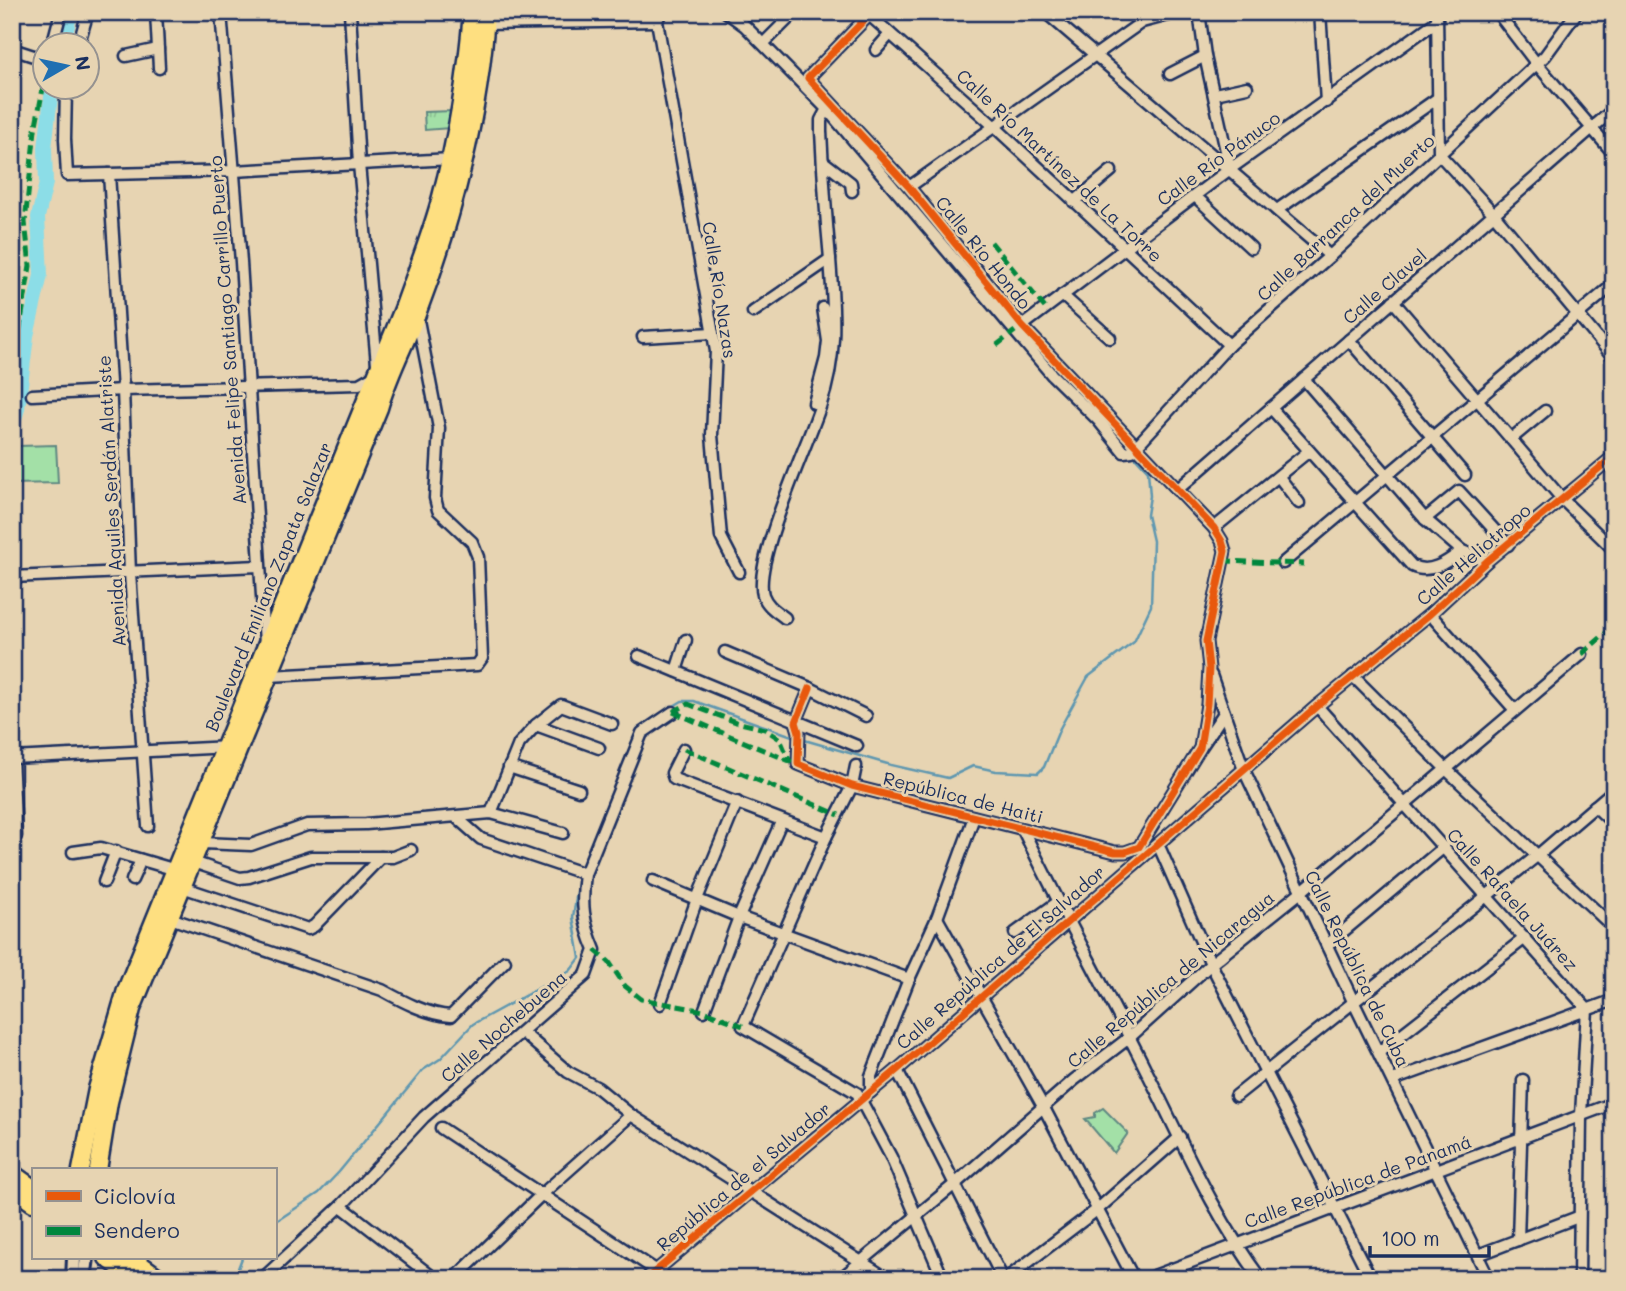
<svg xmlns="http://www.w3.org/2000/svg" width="1626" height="1291" viewBox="0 0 1626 1291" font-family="Mali,sans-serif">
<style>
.grass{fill:url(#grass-tufts);stroke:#5f8882;stroke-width:2}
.park{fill:#a3e0a7;stroke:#5f8882;stroke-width:2}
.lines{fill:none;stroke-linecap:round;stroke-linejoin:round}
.stream{stroke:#5f97b0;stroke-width:2.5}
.river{stroke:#8cdde7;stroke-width:14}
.minor-casing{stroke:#1b2f5e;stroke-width:15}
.tertiary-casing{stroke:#1b2f5e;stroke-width:18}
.primary-casing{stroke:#1b2f5e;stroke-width:21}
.trunk-casing{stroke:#1b2f5e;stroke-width:21}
.minor{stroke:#e7d4b2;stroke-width:10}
.tertiary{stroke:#e7d4b2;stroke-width:12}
.primary{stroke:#fedf80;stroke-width:16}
.trunk{stroke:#fedf80;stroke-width:16}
.quiet{stroke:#00873e;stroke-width:5;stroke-dasharray:10 5;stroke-linecap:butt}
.cycleway-casing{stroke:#e7d4b2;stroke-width:11}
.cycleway{stroke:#e8590c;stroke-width:7}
.labels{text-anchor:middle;stroke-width:6;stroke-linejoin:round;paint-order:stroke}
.street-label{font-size:18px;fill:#1b2f5e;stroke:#e7d4b2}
</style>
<defs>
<pattern id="grass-tufts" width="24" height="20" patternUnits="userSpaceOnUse" patternTransform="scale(1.75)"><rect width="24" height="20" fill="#a3e0a7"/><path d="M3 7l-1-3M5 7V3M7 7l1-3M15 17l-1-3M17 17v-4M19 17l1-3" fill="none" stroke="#8cc092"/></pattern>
</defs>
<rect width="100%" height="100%" fill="#e7d4b2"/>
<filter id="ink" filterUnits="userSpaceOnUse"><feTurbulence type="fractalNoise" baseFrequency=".0143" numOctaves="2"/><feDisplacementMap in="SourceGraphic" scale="14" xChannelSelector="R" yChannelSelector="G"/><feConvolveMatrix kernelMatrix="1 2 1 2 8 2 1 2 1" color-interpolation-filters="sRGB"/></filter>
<g filter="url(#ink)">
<polygon class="grass" points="453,111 450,128 425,130 424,112"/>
<g class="park">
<polygon points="56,445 58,483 12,484 18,446"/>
<polygon points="1103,1108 1128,1133 1114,1153 1085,1119 1095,1117 1095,1113"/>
</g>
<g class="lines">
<g class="stream">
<polyline points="880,165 910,196 985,288"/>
<polyline points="1036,349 1075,390"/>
<polyline points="667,710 682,701 694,701 795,737"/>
<polyline points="801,739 891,765 948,778 973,766 996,771 1038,773 1044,767 1060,728 1088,677 1134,642 1151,606 1153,541 1147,515 1150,496 1148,471 1133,455"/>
<polyline points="600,825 637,734"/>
<polyline points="275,1222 319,1193 339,1172 423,1070 440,1059 473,1024 570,971 580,958 573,917 579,879"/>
<polyline points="234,1279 242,1258"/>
</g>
<g class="river">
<polyline points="63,46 71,12"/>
<polyline points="12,428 18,409 27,336 41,275 38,217 46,183 45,148 52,88"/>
</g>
<defs>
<g id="minor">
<polyline points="156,12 159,68"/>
<polyline points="221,12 241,262 265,644"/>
<polyline points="350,12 359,164 377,364"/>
<polyline points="661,12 657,21 716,351 712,435 721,537 739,572"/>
<polyline points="726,12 745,26 827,109 1052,375 1099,421 1124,452 1132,451 1229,345 1330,256 1545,56 1577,12"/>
<polyline points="1045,12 1330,256"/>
<polyline points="1128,12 1142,22"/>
<polyline points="1199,12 1205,56 1230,169"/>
<polyline points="1320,12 1326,102"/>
<polyline points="1437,12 1439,154 1493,213 1614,358"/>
<polyline points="1497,12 1536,63 1614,154"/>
<polyline points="867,13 995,127 1229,345"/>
<polyline points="485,24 657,21"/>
<polyline points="767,40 795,12"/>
<polyline points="52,46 61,12"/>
<polyline points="78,46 88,12"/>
<polyline points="12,49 46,60"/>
<polyline points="876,50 890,34"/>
<polyline points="126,56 158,49"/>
<polyline points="1170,74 1205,56"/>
<polyline points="66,88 65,139 67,175 234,171 451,159"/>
<polyline points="1215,94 1247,87"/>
<polyline points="825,163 851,183 852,191"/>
<polyline points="109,174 123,390 130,573 148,826"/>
<polyline points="909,187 1142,22 1180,12"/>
<polyline points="1195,196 1251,248"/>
<polyline points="1074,202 1111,171"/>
<polyline points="1277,210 1438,98"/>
<polyline points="1062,295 1110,338"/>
<polyline points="1393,301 1563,500 1614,550"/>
<polyline points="753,312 830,259"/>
<polyline points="1022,326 1230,169 1437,21"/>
<polyline points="643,337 713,333"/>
<polyline points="1349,340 1465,475"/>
<polyline points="1304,379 1425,519 1462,551 1487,561"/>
<polyline points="32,395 123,390 359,384 375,375"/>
<polyline points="814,403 826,358 828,341 823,308"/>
<path d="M1271 408 1412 566C1430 575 1447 562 1462 551"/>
<polyline points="1511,439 1545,411"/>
<polyline points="1279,477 1299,503"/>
<polyline points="1177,490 1614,109"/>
<polyline points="1425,519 1459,491 1508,545"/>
<polyline points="1214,528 1309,451"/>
<polyline points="1283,563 1614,284"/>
<polyline points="12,577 259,566"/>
<polyline points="1430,614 1515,710"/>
<path d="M785 618C776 611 767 606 763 595 753 561 807 446 820 407 838 355 834 313 830 259 826 217 823 173 821 131V120L827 109"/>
<polyline points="725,652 810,688 866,716"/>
<polyline points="639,656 857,746"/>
<polyline points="676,671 686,640"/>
<polyline points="1211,675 1244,770 1353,1001 1489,1279"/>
<polyline points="269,676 477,665 482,658 478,557 472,542 438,510 435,498 439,428 417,315"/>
<polyline points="1353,676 1446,769 1614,928"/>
<polyline points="810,688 796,722 799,732 798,764 852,786 1115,852 1125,852 1139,847 1200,748 1207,704 1209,668 1206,641 1225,551 1222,541 1214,528 1022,326 909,187 808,78 872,12"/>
<polyline points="1317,706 1587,1009 1581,1115 1579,1279"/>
<polyline points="536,725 599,748"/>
<polyline points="1201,747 1224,713"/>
<polyline points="684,749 672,773 674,779 826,837"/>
<polyline points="12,757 16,836"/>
<polyline points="12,758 229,747"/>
<polyline points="856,766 852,786 826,837 743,1026 857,1093 891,1157 943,1279"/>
<polyline points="509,767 579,790"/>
<polyline points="1595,806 1614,824"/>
<polyline points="491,813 519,744 536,725 561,705 612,724"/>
<polyline points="456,817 481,839 585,874"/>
<path d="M1023 830C1062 911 1105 988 1145 1068 1181 1139 1213 1215 1261 1279"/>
<polyline points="202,843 251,845 307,825 366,824 491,813 563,833"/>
<polyline points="1158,844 1211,964 1371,1279"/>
<polyline points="73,852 101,848 176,870"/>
<polyline points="193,862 240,878 249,877 311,857 393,857 411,850"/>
<polyline points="132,880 141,860"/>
<polyline points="653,881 739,917 909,979"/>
<polyline points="104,882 116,851"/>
<polyline points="182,887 308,929 314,926 381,857"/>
<path d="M170 918 382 990C402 1001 428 1015 451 1016L505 961"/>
<polyline points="937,918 1044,1108 1134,1279"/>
<polyline points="1015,933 1058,902"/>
<polyline points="1327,945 1444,847"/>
<polyline points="660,1004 697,899 737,802"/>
<polyline points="704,1011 739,917 781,822"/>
<polyline points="522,1032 568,1072 598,1088 631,1115 888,1279"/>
<polyline points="1379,1052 1525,938"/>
<polyline points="897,1070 1003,1279"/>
<polyline points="1393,1080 1614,1000"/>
<polyline points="871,1092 871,1076 909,979 937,918 974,817"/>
<polyline points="1236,1096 1538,855 1614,790"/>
<polyline points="441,1128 669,1279"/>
<polyline points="341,1206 435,1279"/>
<polyline points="1518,1240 1523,1080"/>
<polyline points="1478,1255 1578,1217"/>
<path d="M262 1279 341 1206 424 1117 586 975 595 950C583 922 581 904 585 874L642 733 673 712"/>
<polyline points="454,1279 541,1195 631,1115"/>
<polyline points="646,1279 897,1070 1317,706 1430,614 1487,561 1614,456"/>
<polyline points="840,1279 955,1184 1074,1080 1130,1037 1211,964 1302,891 1582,654"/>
<polyline points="1006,1279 1098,1209 1180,1137"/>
<polyline points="1146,1279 1614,1103"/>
</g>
<g id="tertiary">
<polyline points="73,1279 74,1258"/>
<polyline points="84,1279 87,1258"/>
</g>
<g id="primary">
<path d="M81 1170 97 1089 126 990 403 309C416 272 431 235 441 197 457 137 467 74 472 12"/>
<path d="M98 1170 109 1102 132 1009 379 408C388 376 404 346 417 314 452 223 481 110 486 12"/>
<polyline points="107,1258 135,1279"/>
<polyline points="132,1258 161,1279"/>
</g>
<g id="trunk">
<polyline points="12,1173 33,1188"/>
<polyline points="12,1188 33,1203"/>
</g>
</defs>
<use href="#minor" class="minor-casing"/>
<use href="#tertiary" class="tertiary-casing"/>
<use href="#primary" class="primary-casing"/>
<use href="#trunk" class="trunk-casing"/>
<use href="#minor" class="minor"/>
<use href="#tertiary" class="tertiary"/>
<use href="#primary" class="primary"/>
<use href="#trunk" class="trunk"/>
<g class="quiet">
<polyline points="991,242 1045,308"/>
<polyline points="997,345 1015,331"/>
<polyline points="12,376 30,266 25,222 35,130 46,73"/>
<polyline points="1223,561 1304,564"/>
<polyline points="1582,654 1614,626"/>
<polyline points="673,712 688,704 736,722 765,729 780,739 789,760"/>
<polyline points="673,712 792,762"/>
<polyline points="684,749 839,815"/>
<polyline points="595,950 609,962 625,986 641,999 704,1011 743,1026"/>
</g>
<defs>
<g id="cycleway">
<polyline points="810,688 796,722 799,732 798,764 852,786 1115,852 1125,852 1139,847 1200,748 1207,704 1209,668 1206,641 1225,551 1222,541 1214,528 1022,326 909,187 808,78 872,12"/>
<polyline points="646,1279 897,1070 1317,706 1430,614 1487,561 1614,456"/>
</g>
</defs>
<use href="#cycleway" class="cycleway-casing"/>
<use href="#cycleway" class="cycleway"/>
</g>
</g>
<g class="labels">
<g class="street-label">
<text transform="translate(1219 159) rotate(-36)" y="6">Calle Río Pánuco</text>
<text transform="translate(1059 166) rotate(43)" y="6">Calle Río Martínez de La Torre</text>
<text transform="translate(1346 218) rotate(-43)" y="6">Calle Barranca del Muerto</text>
<text transform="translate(983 253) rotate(51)" y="6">Calle Río Hondo</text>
<text transform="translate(1385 287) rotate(-41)" y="6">Calle Clavel</text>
<text transform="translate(719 290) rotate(81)" y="6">Calle Río Nazas</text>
<text transform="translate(228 330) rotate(-94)" y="6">Avenida Felipe Santiago Carrillo Puerto</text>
<text transform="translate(112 501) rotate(-93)" y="6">Avenida Aquiles Serdán Alatriste</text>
<text transform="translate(1474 555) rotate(-41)" y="6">Calle Heliotropo</text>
<text transform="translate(269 587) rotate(-68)" y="6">Boulevard Emiliano Zapata Salazar</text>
<text transform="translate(963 798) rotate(14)" y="6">República de Haiti</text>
<text transform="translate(1512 900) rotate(48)" y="6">Calle Rafaela Juárez</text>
<text transform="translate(1001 958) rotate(-41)" y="6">Calle República de El Salvador</text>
<text transform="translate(1357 969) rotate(64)" y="6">Calle República de Cuba</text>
<text transform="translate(1171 980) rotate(-40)" y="6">Calle República de Nicaragua</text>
<text transform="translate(504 1027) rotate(-41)" y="6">Calle Nochebuena</text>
<text transform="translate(744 1177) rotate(-40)" y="6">República de el Salvador</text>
<text transform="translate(1358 1182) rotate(-20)" y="6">Calle República de Panamá</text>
</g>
</g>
<rect width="1626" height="1291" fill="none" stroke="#e7d4b2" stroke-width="42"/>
<rect x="21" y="21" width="1584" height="1249" fill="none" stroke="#1b2f5e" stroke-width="2.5" filter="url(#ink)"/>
<rect x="32" y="1168" width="245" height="91" fill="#e7d4b2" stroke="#959290" stroke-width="2"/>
<rect x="46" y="1191" width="35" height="10" fill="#e8590c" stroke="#959290" stroke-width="2"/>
<text x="94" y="1204" font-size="21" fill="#1b2f5e">Ciclovía</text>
<rect x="46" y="1226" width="35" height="10" fill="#00873e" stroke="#959290" stroke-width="2"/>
<text x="94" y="1238" font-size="21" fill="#1b2f5e">Sendero</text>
<g transform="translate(66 66) rotate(81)"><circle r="33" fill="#e7d4b2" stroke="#959290" stroke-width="2"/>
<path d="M0-5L12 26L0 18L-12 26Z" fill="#1f6fb2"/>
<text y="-10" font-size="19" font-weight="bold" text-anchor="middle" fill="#1b2f5e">N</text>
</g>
<path d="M1370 1246v10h119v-10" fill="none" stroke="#1b2f5e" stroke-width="3.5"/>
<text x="1381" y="1246" font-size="21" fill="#1b2f5e" stroke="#e7d4b2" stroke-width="5" paint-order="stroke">100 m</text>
</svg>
